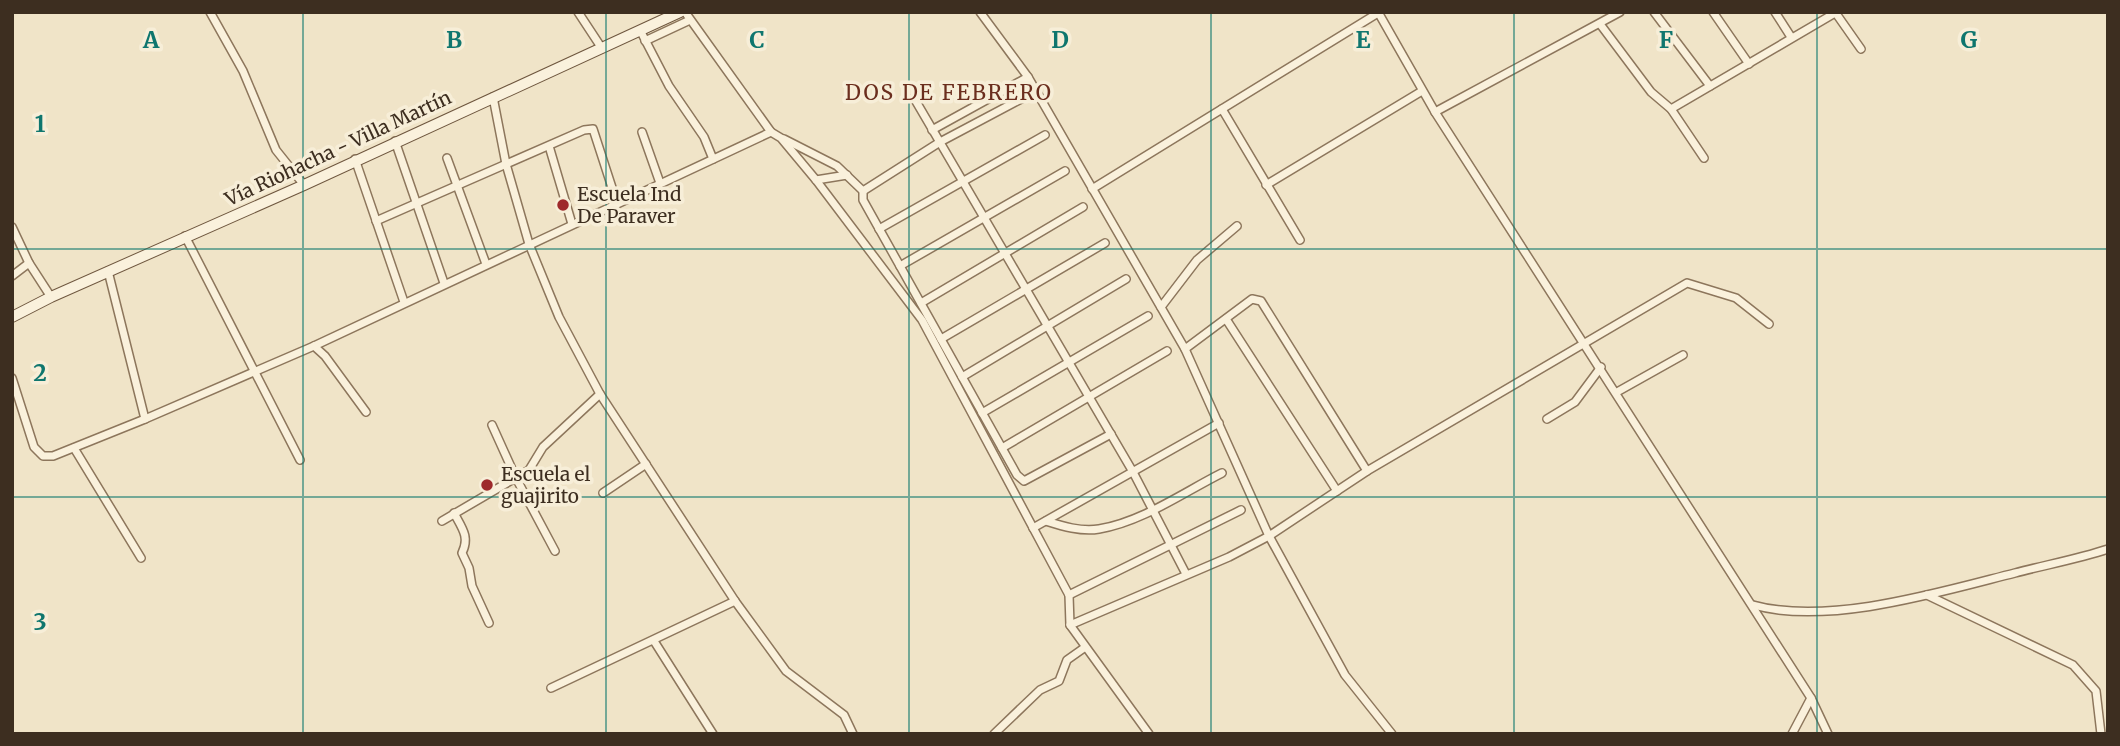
<svg xmlns="http://www.w3.org/2000/svg" width="2120" height="746" viewBox="0 0 2120 746" font-family="Merriweather,serif">
<style>
.lines{fill:none;stroke-linecap:round;stroke-linejoin:round}
.street-casing{stroke:#8d765c;stroke-width:10}
.secondary-casing{stroke:#6f573f;stroke-width:12}
.street{stroke:#faf1dc;stroke-width:7}
.secondary{stroke:#faf1dc;stroke-width:10}
.grid{fill:none;stroke:#0f766e;stroke-width:2;stroke-opacity:0.55}
.poi-dot{fill:#9e2a2b;stroke:#f7eed8;stroke-width:2.5}
.labels{text-anchor:middle;stroke-width:7;stroke-linejoin:round;paint-order:stroke}
.street-label{font-size:19px;fill:#3d2e20;stroke:#f7eed8}
.poi-label{font-size:19px;fill:#3d2e20;stroke:#f7eed8;text-anchor:start}
.neighbourhood-label{font-size:21px;letter-spacing:2px;fill:#6b2e1e;stroke:#f7eed8}
.grid-label{font-size:23px;text-anchor:middle;font-weight:bold;fill:#0f766e;stroke:#f7eed8;stroke-width:7;stroke-linejoin:round;paint-order:stroke}
</style>
<rect width="100%" height="100%" fill="#f0e4c8"/>
<g class="lines">
<defs>
<g id="street">
<polyline points="210,12 243,71 276,150 304,185"/>
<polyline points="578,12 601,47"/>
<polyline points="685,12 771,132 781,138 816,180 922,320 1069,595 1070,625 1149,734"/>
<polyline points="980,12 1028,77 1185,349 1269,536 1345,675 1392,734"/>
<polyline points="1378,12 1435,112 1811,698 1828,734"/>
<polyline points="1654,12 1710,86"/>
<polyline points="1713,12 1749,64"/>
<polyline points="1775,12 1791,37"/>
<polyline points="1835,12 1861,49"/>
<polyline points="1600,24 1651,92 1671,109 1704,158"/>
<polyline points="640,30 669,86 704,137 713,159"/>
<polyline points="645,41 690,20"/>
<polyline points="493,97 506,164 529,244 559,317 600,394 735,601 786,671 844,715 853,734"/>
<polyline points="914,98 1133,472 1186,574"/>
<polyline points="1222,109 1300,240"/>
<polyline points="1671,109 1835,13"/>
<polyline points="1435,112 1620,12"/>
<polyline points="932,130 1028,77"/>
<polyline points="642,132 660,183"/>
<polyline points="784,139 837,166 863,191 863,200 1017,475 1024,481 1111,434"/>
<polyline points="395,141 444,283"/>
<polyline points="549,146 572,224"/>
<polyline points="447,158 486,264"/>
<polyline points="355,159 404,302"/>
<polyline points="816,180 847,175"/>
<polyline points="1266,185 1422,91"/>
<polyline points="1092,189 1378,13"/>
<polyline points="863,191 940,142 1023,98"/>
<polyline points="376,221 584,130 593,129 617,203"/>
<polyline points="12,227 29,263"/>
<polyline points="879,229 1045,135"/>
<polyline points="185,236 300,460"/>
<polyline points="900,266 1065,171"/>
<polyline points="12,276 29,263 51,297"/>
<polyline points="921,303 1083,207"/>
<polyline points="1161,307 1197,260 1237,226"/>
<polyline points="1226,319 1337,491"/>
<polyline points="941,339 1105,243"/>
<polyline points="314,346 325,356 366,412"/>
<polyline points="1185,349 1252,299 1261,301 1367,471"/>
<polyline points="962,377 1126,279"/>
<polyline points="12,378 34,447 43,456 53,456 145,419 108,271"/>
<polyline points="1617,392 1683,355"/>
<polyline points="982,413 1148,316"/>
<polyline points="145,419 314,346 771,132"/>
<polyline points="1547,419 1575,402 1601,367"/>
<polyline points="492,425 516,478 555,551"/>
<polyline points="74,448 141,558"/>
<polyline points="1002,448 1167,351"/>
<polyline points="603,493 646,464"/>
<path d="M454 513C462 528 470 537 462 553L469 568 472 586 489 623"/>
<polyline points="442,521 529,470 543,447 600,394"/>
<path d="M1046 521C1062 526 1081 532 1099 529 1142 522 1184 492 1222 473"/>
<polyline points="1033,528 1219,423"/>
<polyline points="1069,595 1241,510"/>
<polyline points="1927,595 2073,665 2096,691 2101,734"/>
<path d="M1753 605C1828 626 1940 592 2015 573 2045 565 2078 559 2108 549"/>
<polyline points="1070,625 1229,557 1269,536 1367,471 1687,283 1736,298 1769,324"/>
<polyline points="654,641 713,734"/>
<polyline points="551,688 735,601"/>
<polyline points="994,734 1040,690 1059,681 1067,660 1084,648"/>
<polyline points="1792,734 1811,698"/>
</g>
<polyline id="secondary" points="12,317 51,297 304,185 680,12"/>
</defs>
<use href="#street" class="street-casing"/>
<use href="#secondary" class="secondary-casing"/>
<use href="#street" class="street"/>
<use href="#secondary" class="secondary"/>
</g>
<path class="grid" d="M303 12V734M606 12V734M909 12V734M1211 12V734M1514 12V734M1817 12V734M12 249H2108M12 497H2108"/>
<g class="poi-dot">
<circle cx="563" cy="205" r="7"/>
<circle cx="487" cy="485" r="7"/>
</g>
<g class="labels">
<g class="street-label">
<text transform="translate(338 148) rotate(-25)" y="7">Vía Riohacha - Villa Martín</text>
</g>
<g class="poi-label">
<text x="577" y="201">Escuela Ind<tspan x="577" dy="22">De Paraver</tspan></text>
<text x="501" y="481">Escuela el<tspan x="501" dy="22">guajirito</tspan></text>
</g>
<g class="neighbourhood-label">
<text x="949" y="100">DOS DE FEBRERO</text>
</g>
</g>
<g class="grid-label">
<text x="151" y="48">A</text>
<text x="454" y="48">B</text>
<text x="757" y="48">C</text>
<text x="1060" y="48">D</text>
<text x="1363" y="48">E</text>
<text x="1666" y="48">F</text>
<text x="1969" y="48">G</text>
<text x="40" y="132">1</text>
<text x="40" y="381">2</text>
<text x="40" y="630">3</text>
</g>
<rect width="2120" height="746" fill="none" stroke="#3d2e20" stroke-width="28"/>
</svg>
